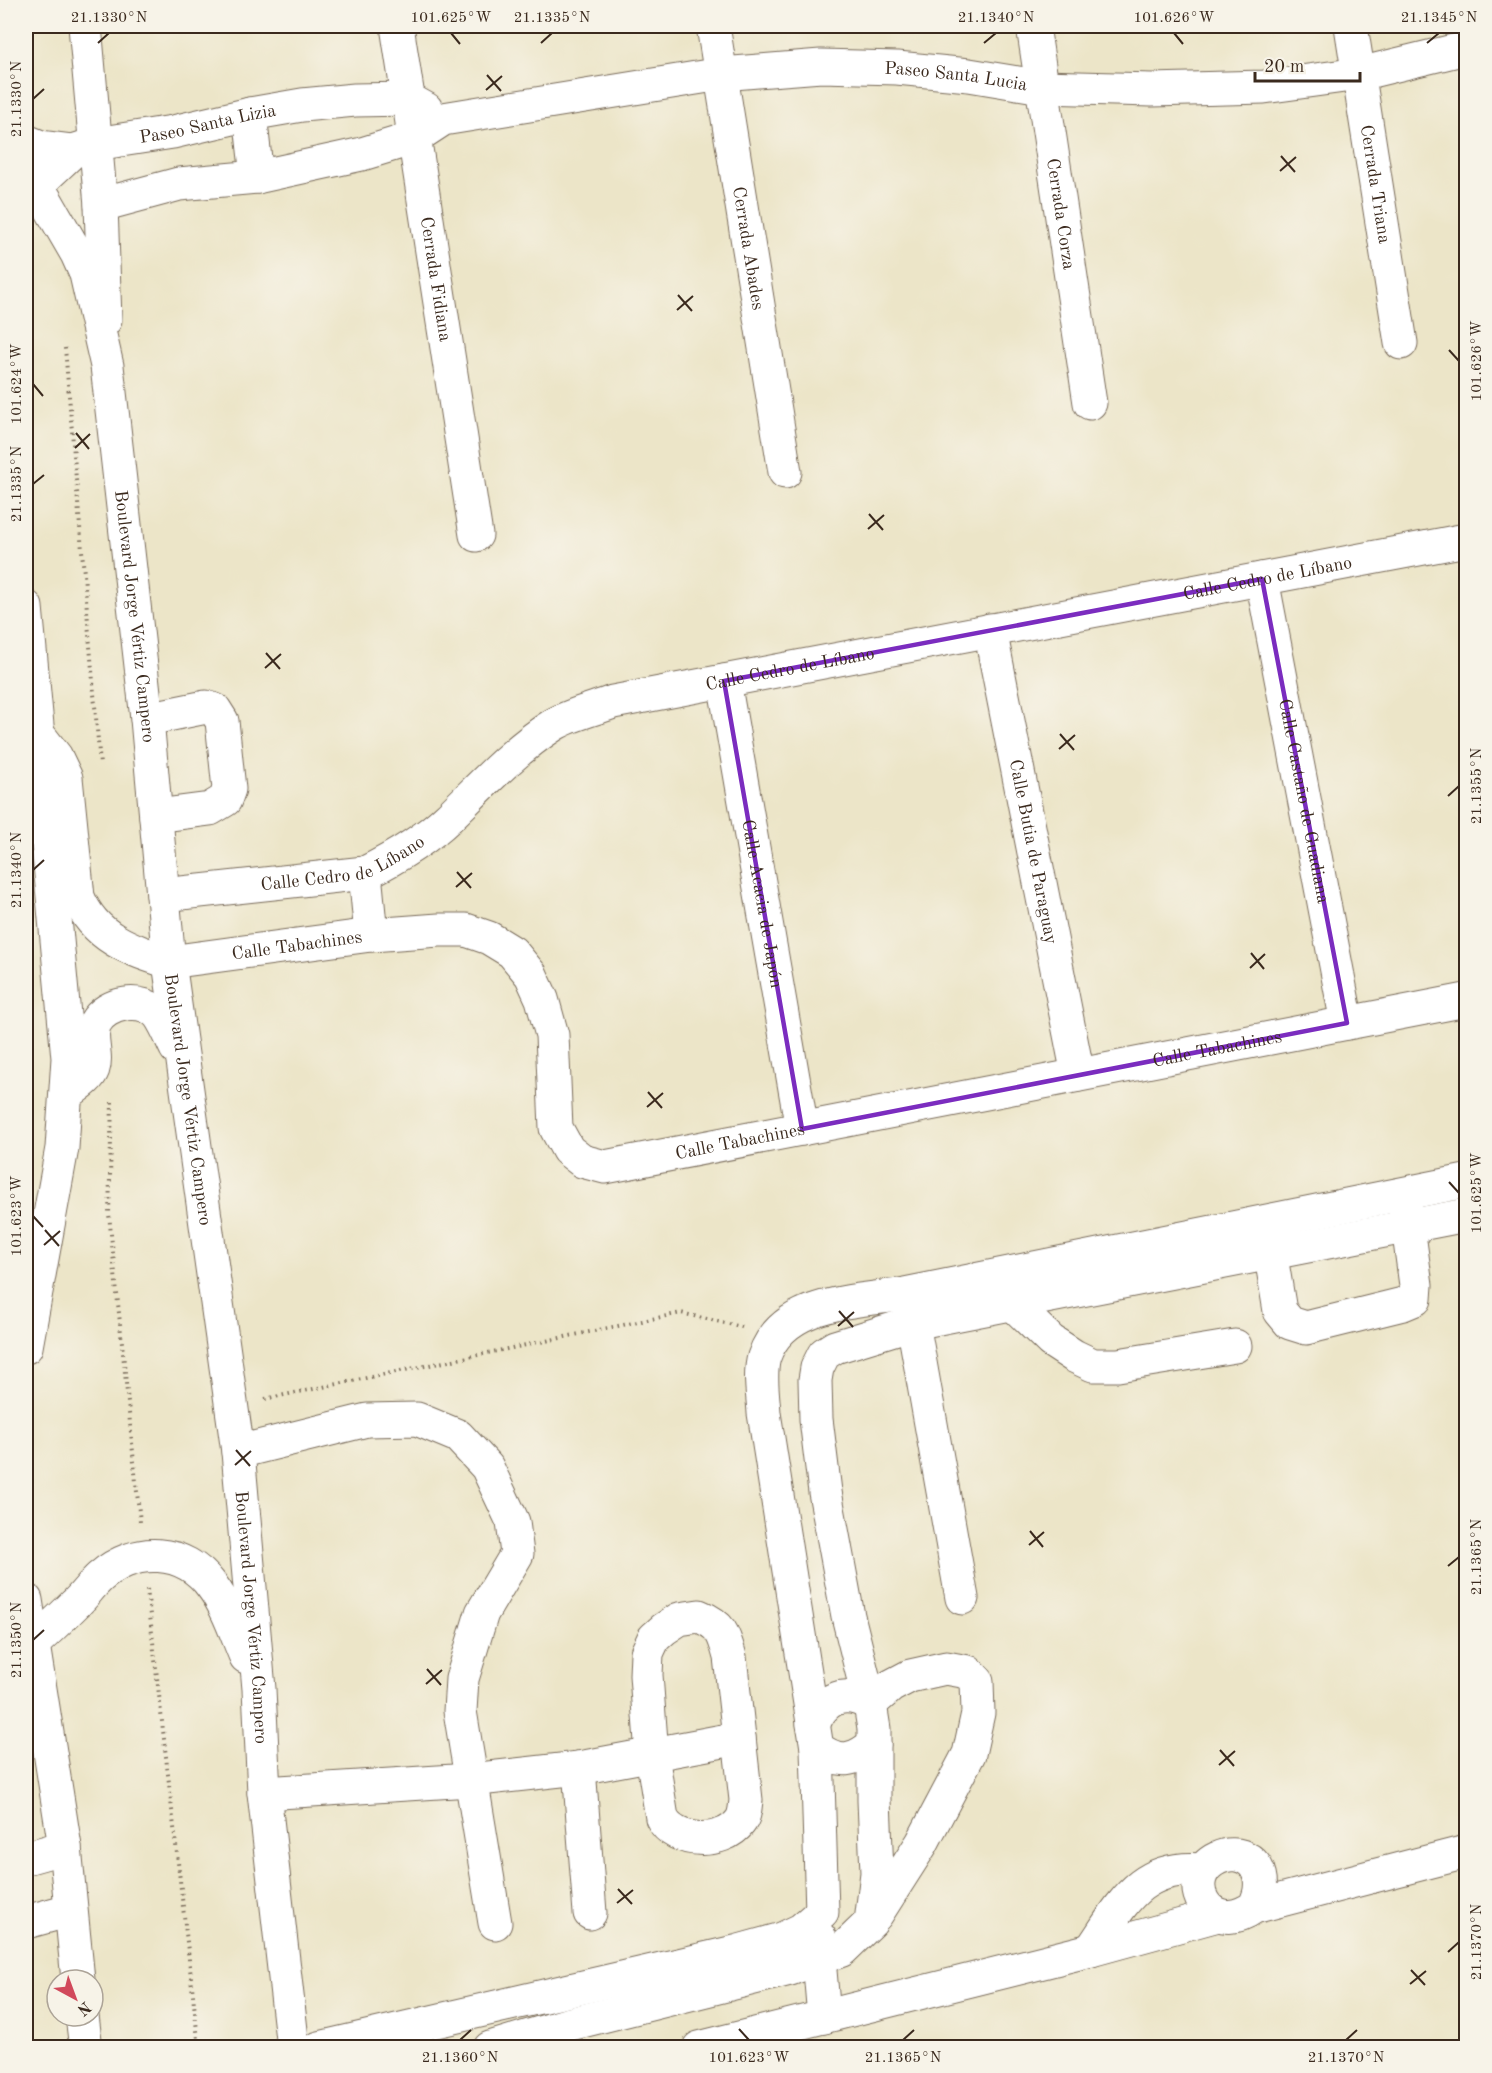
<svg xmlns="http://www.w3.org/2000/svg" width="1492" height="2073" viewBox="0 0 1492 2073" font-family="'Old Standard TT',serif">
<style>
.lines{fill:none;stroke-linecap:round;stroke-linejoin:round}
.minor-casing{stroke:#796b5a;stroke-width:35}
.major-casing{stroke:#796b5a;stroke-width:35}
.path{stroke:#796b5a;stroke-width:4;stroke-dasharray:1.5 4.5;stroke-linecap:butt}
.minor{stroke:#fff;stroke-width:33}
.major{stroke:#fff;stroke-width:33}
.marked{fill:none;stroke:#7b2cbf;stroke-width:4.5;stroke-linejoin:round}
.ticks{fill:none;stroke:#3b2a1e;stroke-width:2}
.labels{text-anchor:middle;stroke-width:5;stroke-linejoin:round;paint-order:stroke}
.street-label{font-size:18px;fill:#3b2a1e;stroke:#f7f3e8}
.neatline{fill:none;stroke:#3b2a1e;stroke-width:2}
.ticks-label{font-size:15px;text-anchor:middle;fill:#3b2a1e}
</style>
<rect width="100%" height="100%" fill="#f7f3e8"/>
<filter id="ink" filterUnits="userSpaceOnUse"><feTurbulence type="fractalNoise" baseFrequency=".0167" numOctaves="2"/><feDisplacementMap in="SourceGraphic" scale="12" xChannelSelector="R" yChannelSelector="G"/><feConvolveMatrix kernelMatrix="1 2 1 2 8 2 1 2 1" color-interpolation-filters="sRGB"/></filter>
<filter id="wash" filterUnits="userSpaceOnUse"><feTurbulence type="fractalNoise" baseFrequency=".008" numOctaves="4" result="noise"/><feDisplacementMap in="SourceGraphic" scale="24" xChannelSelector="R" yChannelSelector="G"/><feGaussianBlur stdDeviation="1.35" result="paint"/><feColorMatrix in="noise" values="0 0 0 0 0 0 0 0 0 0 0 0 0 0 0 0 0 1.4 0 .05"/><feComposite in="paint" operator="in"/></filter>
<g filter="url(#wash)">
<rect width="100%" height="100%" fill="#ece5c8"/>
</g>
<g filter="url(#ink)">
<g class="lines">
<defs>
<g id="minor">
<polyline points="85,26 101,205 105,320"/>
<path id="s1" d="M397 26 476 535"/>
<path id="s2" d="M713 26 785 472"/>
<path id="s3" d="M1033 26 1090 403"/>
<path id="s4" d="M1351 26 1401 343"/>
<polyline points="250,114 257,177"/>
<path id="s5" d="M26 195 73 151 95 144 173 132 250 114 302 105 355 100 408 99 426 109"/>
<path id="s6" d="M101 205 179 184 257 177 362 154 414 138 443 119 721 74 821 66 897 68 969 75 1042 87 1152 90 1264 87 1359 74 1466 48"/>
<path id="s7" d="M1262 579 1347 1023"/>
<path id="s8" d="M990 630 1078 1075"/>
<path id="s9" d="M724 681 802 1129"/>
<polyline points="147,719 206,707 215,710 222,721 229,789 225,800 210,809 156,816"/>
<polyline points="365,873 371,935"/>
<path id="s10" d="M163 895 365 873C395 858 425 840 449 817 482 785 513 751 553 725 569 715 594 709 613 702L1466 540"/>
<path id="s11" d="M169 962 371 935 439 930H466L489 938 512 952 531 975 542 999 552 1035 556 1128 568 1150 582 1161 605 1167 1466 1000"/>
<polyline points="1267,1232 1280,1311 1290,1323 1306,1328 1403,1304 1415,1299 1416,1285 1405,1205"/>
<polyline points="1004,1287 1011,1302 1051,1341 1074,1356 1093,1365 1118,1365 1235,1346"/>
<polyline points="907,1302 913,1323 962,1598"/>
<polyline points="238,1452 367,1420 417,1419 458,1436 487,1467 513,1522 517,1554 482,1613 462,1679 460,1711 495,1923"/>
<path d="M699 1616C722 1625 724 1635 730 1657L746 1800C745 1808 745 1816 740 1822 723 1845 674 1844 662 1818L652 1755 646 1675 647 1653 654 1638 664 1629 679 1619Z"/>
<path d="M813 1725C824 1698 843 1689 870 1704L891 1686 910 1676 946 1668 968 1672 977 1681 978 1713 969 1754 922 1843 876 1915"/>
<path d="M817 1748C840 1764 853 1762 874 1744"/>
<polyline points="579,1768 590,1913"/>
<polyline points="264,1793 470,1780 579,1768 739,1738"/>
<polyline points="26,1858 65,1847"/>
<path d="M1254 1907C1265 1887 1263 1860 1237 1855 1230 1854 1224 1855 1218 1858 1177 1877 1208 1940 1254 1907L1466 1852"/>
<polyline points="26,1922 70,1910"/>
<polyline points="820,1938 819,1959 824,2017"/>
<path d="M1091 1950C1123 1903 1140 1864 1203 1870"/>
<path d="M319 2048 739 1951 782 1939 801 1930 822 1912 817 1748 764 1413C763 1395 759 1374 764 1357 783 1300 856 1302 905 1294L1466 1181"/>
<polyline points="490,2048 566,2025 790,1969 842,1950 871,1922 877,1873 874,1800 874,1729 870,1704 848,1616 825,1492 816,1419 815,1380 817,1368 824,1354 835,1347 913,1323 1466,1215"/>
<polyline points="699,2048 1091,1950 1218,1915"/>
</g>
<g id="major">
<polyline points="26,141 41,147 73,151"/>
<path id="s12" d="M26 166 77 254 86 274 107 366 147 719 169 962 238 1452 259 1689 264 1793 293 2048"/>
<polyline points="26,607 68,1058 62,1148 26,1347"/>
<path d="M42 739 56 757 66 778 78 897C95 938 129 949 169 962"/>
<path d="M67 1094C75 1087 89 1080 93 1069 98 1054 88 1038 95 1023 106 1002 143 996 159 1015 166 1025 171 1038 176 1048"/>
<polyline points="26,1600 65,1847 78,1980"/>
<path d="M32 1645C46 1632 61 1618 75 1604 84 1596 91 1585 100 1577 135 1546 184 1548 212 1586 228 1607 236 1634 246 1657"/>
<polyline points="82,2016 86,2048"/>
</g>
</defs>
<use href="#minor" class="minor-casing"/>
<use href="#major" class="major-casing"/>
<g class="path">
<polyline points="26,79 29,92 30,107"/>
<polyline points="65,348 100,765"/>
<polyline points="112,1102 109,1214 140,1522"/>
<polyline points="265,1399 681,1313 742,1327"/>
<polyline points="147,1589 199,2048"/>
</g>
<use href="#minor" class="minor"/>
<use href="#major" class="major"/>
</g>
</g>
<path class="marked" d="M1262 579 1347 1023 802 1129 724 681Z"/>
<path class="ticks" d="M451 33 460 44M1174 33 1183 44M98 43 109 33M541 43 552 33M984 43 996 33M1427 43 1439 33M487 75 501 91M486 90 502 76M33 99 44 89M1281 156 1295 172M1280 171 1296 157M678 295 692 311M677 310 693 296M1449 350 1459 361M33 384 43 396M76 433 89 449M75 448 90 434M33 484 44 475M869 514 883 530M868 529 884 515M266 653 280 669M265 668 281 654M1060 734 1074 750M1059 749 1075 735M1448 796 1459 786M33 870 44 860M457 872 471 888M456 887 472 873M1251 953 1264 969M1250 968 1265 954M648 1092 662 1108M647 1107 663 1093M1449 1182 1459 1193M33 1216 43 1227M45 1230 59 1246M44 1245 60 1231M839 1311 853 1327M838 1326 854 1312M236 1450 250 1466M235 1465 251 1451M1030 1531 1043 1547M1029 1545 1044 1532M1448 1566 1459 1557M33 1640 44 1630M427 1669 441 1685M426 1684 442 1670M1220 1750 1234 1766M1219 1765 1235 1751M618 1889 632 1904M617 1903 633 1890M1448 1952 1459 1942M1411 1970 1425 1985M1410 1984 1426 1971M739 2029 749 2040M460 2040 471 2030M903 2040 914 2030M1346 2040 1357 2030"/>
<g class="labels">
<g class="street-label">
<text dy="6" stroke="none"><textPath href="#s6" startOffset="873">Paseo Santa Lucia</textPath></text>
<text dy="6" stroke="none"><textPath href="#s5" startOffset="202">Paseo Santa Lizia</textPath></text>
<text dy="6" stroke="none"><textPath href="#s4" startOffset="160">Cerrada Triana</textPath></text>
<text dy="6" stroke="none"><textPath href="#s3" startOffset="190">Cerrada Corza</textPath></text>
<text dy="6" stroke="none"><textPath href="#s2" startOffset="225">Cerrada Abades</textPath></text>
<text dy="6" stroke="none"><textPath href="#s1" startOffset="256">Cerrada Fidiana</textPath></text>
<text dy="6" stroke="none"><textPath href="#s10" startOffset="1174">Calle Cedro de Líbano</textPath></text>
<text dy="6" stroke="none"><textPath href="#s12" startOffset="470">Boulevard Jorge Vértiz Campero</textPath></text>
<text dy="6" stroke="none"><textPath href="#s10" startOffset="688">Calle Cedro de Líbano</textPath></text>
<text dy="6" stroke="none"><textPath href="#s7" startOffset="226">Calle Castaño de Guadiana</textPath></text>
<text dy="6" stroke="none"><textPath href="#s8" startOffset="226">Calle Butia de Paraguay</textPath></text>
<text dy="6" stroke="none"><textPath href="#s10" startOffset="184">Calle Cedro de Líbano</textPath></text>
<text dy="6" stroke="none"><textPath href="#s9" startOffset="226">Calle Acacia de Japón</textPath></text>
<text dy="6" stroke="none"><textPath href="#s11" startOffset="129">Calle Tabachines</textPath></text>
<text dy="6" stroke="none"><textPath href="#s11" startOffset="1227">Calle Tabachines</textPath></text>
<text dy="6" stroke="none"><textPath href="#s12" startOffset="956">Boulevard Jorge Vértiz Campero</textPath></text>
<text dy="6" stroke="none"><textPath href="#s11" startOffset="741">Calle Tabachines</textPath></text>
<text dy="6" stroke="none"><textPath href="#s12" startOffset="1478">Boulevard Jorge Vértiz Campero</textPath></text>
</g>
</g>
<rect width="1492" height="2073" fill="none" stroke="#f7f3e8" stroke-width="66"/>
<g transform="translate(75 1998) rotate(139)"><circle r="28" fill="#f7f3e8" stroke="#aca397" stroke-width="1.5"/>
<path d="M0-4.5L10 22L0 15L-10 22Z" fill="#d1495b"/>
<text y="-9" font-size="16" font-weight="bold" text-anchor="middle" fill="#3b2a1e">N</text>
</g>
<path d="M1255 72v9h105v-9" fill="none" stroke="#3b2a1e" stroke-width="3"/>
<text x="1264" y="72" font-size="18" fill="#3b2a1e" stroke="#f7f3e8" stroke-width="4.5" paint-order="stroke">20 m</text>
<rect x="33" y="33" width="1426" height="2007" class="neatline"/>
<g class="ticks-label">
<text x="109" y="22">21.1330°N</text>
<text x="451" y="22">101.625°W</text>
<text x="552" y="22">21.1335°N</text>
<text x="996" y="22">21.1340°N</text>
<text x="1174" y="22">101.626°W</text>
<text x="1439" y="22">21.1345°N</text>
<text transform="translate(16 99) rotate(-90)" y="5">21.1330°N</text>
<text transform="translate(1476 361) rotate(-90)" y="5">101.626°W</text>
<text transform="translate(16 384) rotate(-90)" y="5">101.624°W</text>
<text transform="translate(16 484) rotate(-90)" y="5">21.1335°N</text>
<text transform="translate(1476 786) rotate(-90)" y="5">21.1355°N</text>
<text transform="translate(16 870) rotate(-90)" y="5">21.1340°N</text>
<text transform="translate(1476 1193) rotate(-90)" y="5">101.625°W</text>
<text transform="translate(16 1216) rotate(-90)" y="5">101.623°W</text>
<text transform="translate(1476 1557) rotate(-90)" y="5">21.1365°N</text>
<text transform="translate(16 1640) rotate(-90)" y="5">21.1350°N</text>
<text transform="translate(1476 1942) rotate(-90)" y="5">21.1370°N</text>
<text x="460" y="2062">21.1360°N</text>
<text x="749" y="2062">101.623°W</text>
<text x="903" y="2062">21.1365°N</text>
<text x="1346" y="2062">21.1370°N</text>
</g>
</svg>
